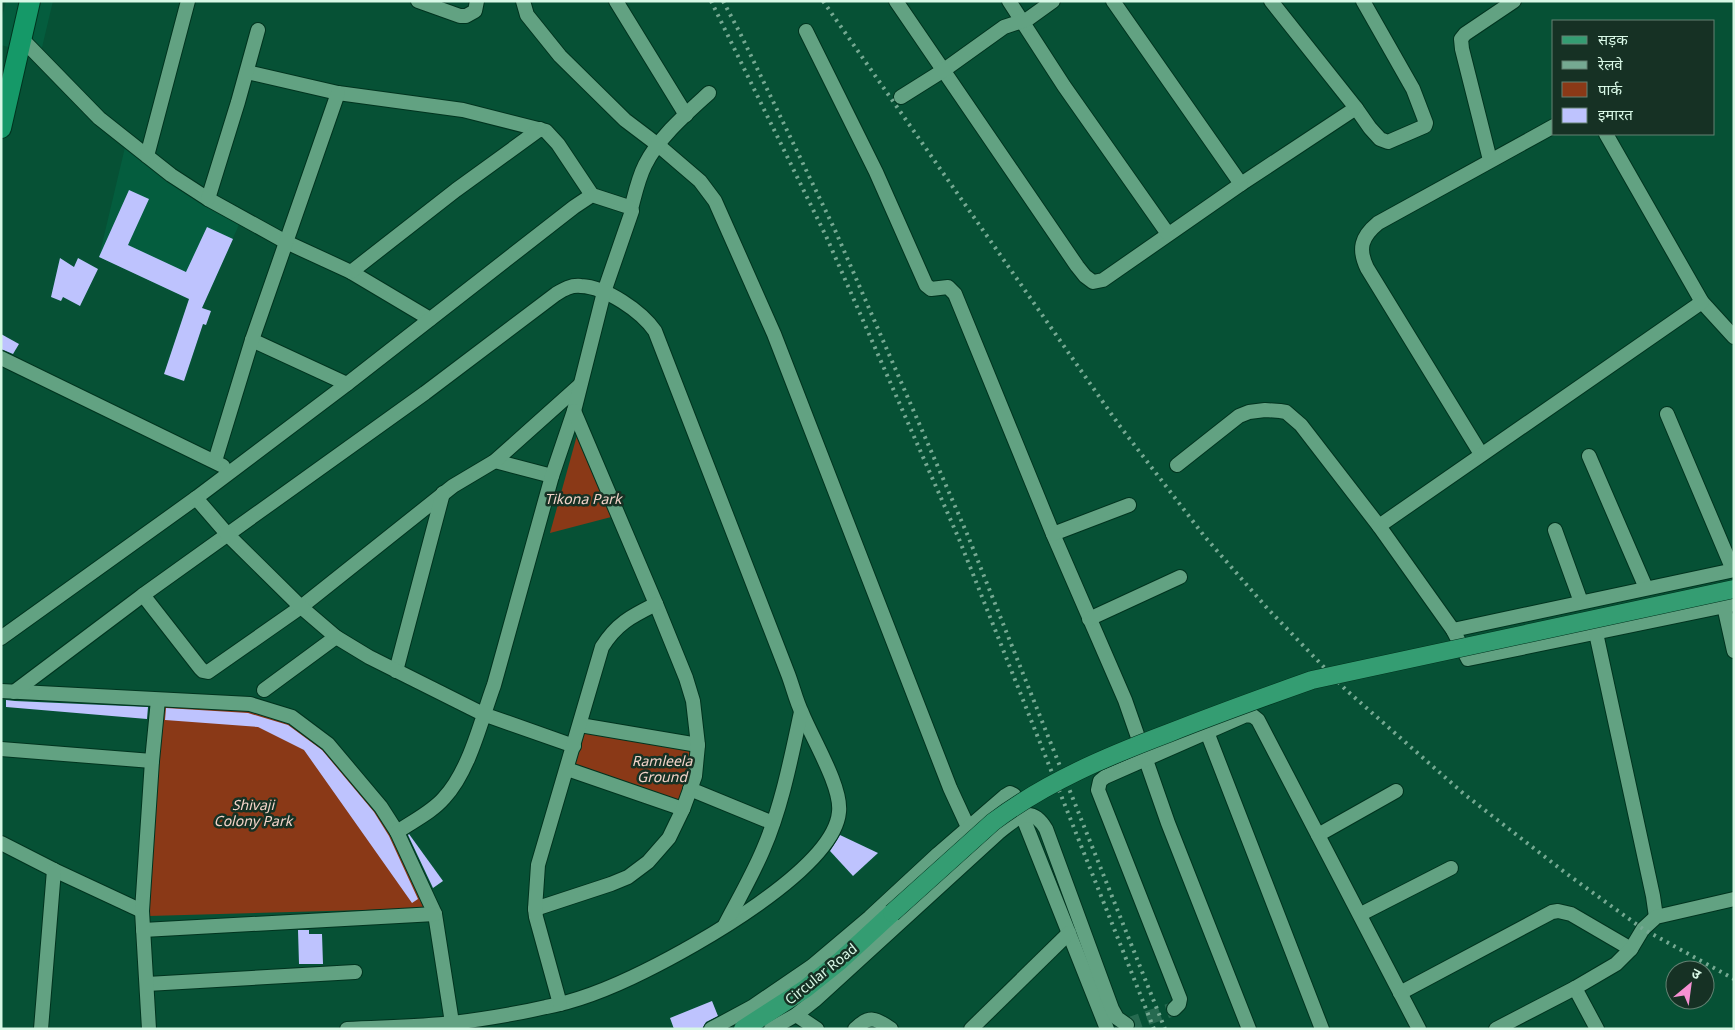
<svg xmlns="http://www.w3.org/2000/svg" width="1735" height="1030" viewBox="0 0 1735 1030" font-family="Georgia,'Noto Sans Devanagari',serif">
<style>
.built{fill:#045d3e}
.green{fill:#8a3917}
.building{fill:#bec3fe}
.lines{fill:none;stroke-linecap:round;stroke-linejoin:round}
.minor-tunnel{stroke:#266a50;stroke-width:14;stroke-dasharray:14 7;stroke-linecap:butt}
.minor-casing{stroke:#00341f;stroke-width:16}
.major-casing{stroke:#00341f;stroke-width:19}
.highway-casing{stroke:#00341f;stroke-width:22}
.minor{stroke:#62a282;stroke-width:14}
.major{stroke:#349d72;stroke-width:18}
.highway{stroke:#159968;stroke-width:20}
.rail{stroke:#75a992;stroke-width:4;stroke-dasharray:2.5 5;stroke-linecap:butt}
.major-bridge-casing{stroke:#00341f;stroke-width:19;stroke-linecap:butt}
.major-bridge{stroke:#349d72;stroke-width:18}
.labels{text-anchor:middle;stroke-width:5;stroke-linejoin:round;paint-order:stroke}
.park-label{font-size:14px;font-style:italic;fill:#f3d4c9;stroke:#163124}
.street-label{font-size:14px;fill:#d8f8e6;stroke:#163124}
</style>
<rect width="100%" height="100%" fill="#065135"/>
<g class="built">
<polygon points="6,1 53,1 40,56 1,45 1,22"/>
<polygon points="126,143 241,220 208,295 185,297 99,257"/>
</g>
<g class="green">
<polygon points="579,428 615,516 550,533"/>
<polygon points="158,700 259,705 328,744 392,826 440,908 149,916 154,755"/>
<polygon points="582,728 696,747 681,804 571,767"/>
</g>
<g class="building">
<polygon points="129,190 149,199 128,245 186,272 207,227 233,239 202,308 211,311 206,325 203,324 184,381 164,374 189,299 99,257"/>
<polygon points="60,258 74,267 78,258 98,269 80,306 63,297 61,301 51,297"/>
<polygon points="1,334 19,344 13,354 1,349"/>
<polygon points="6,700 15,701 148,707 147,719 6,707"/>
<polygon points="166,708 248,713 288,725 322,750 374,812 389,836 418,899 412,903 304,750 258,727 165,720"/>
<polygon points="409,834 443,881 433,888 408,835"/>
<polygon points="840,835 878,853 853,876 830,851"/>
<polygon points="298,930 309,930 309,934 322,934 323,964 299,964"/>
<polygon points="712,1001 718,1016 706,1022 702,1029 674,1029 670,1018"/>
</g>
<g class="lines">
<polyline class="minor-tunnel" points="1127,1025 1174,1009"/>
<defs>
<g id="minor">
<polyline points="418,1 460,16 466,16 475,11 477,1"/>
<polyline points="523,1 527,15 560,56 625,120 658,145 700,181 715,201 774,334 950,788 968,827"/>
<polyline points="616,1 686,115"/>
<polyline points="896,1 1077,266 1085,276 1093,282 1103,280 1241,184 1356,108"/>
<polyline points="1009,1 1064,86 1168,234"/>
<polyline points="1113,1 1241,184"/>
<polyline points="1271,1 1356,108 1370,128 1380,139 1388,142 1425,126 1426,123 1413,89 1363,1"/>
<polyline points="806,31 876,172 926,285 931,289 948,287 955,294 1053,534 1125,700 1168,823 1249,1029"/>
<polyline points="22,39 99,118 171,175 208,199 286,242 351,272 430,319"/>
<polyline points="247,72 338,93 463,110 546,131 558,144 592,195"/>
<polyline points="901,97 944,70 1004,27 1028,19 1053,1"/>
<polyline points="1606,134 1702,302 1734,337"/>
<polyline points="147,156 188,1"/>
<polyline points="1490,160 1462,49 1461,39 1465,34 1514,1"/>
<polyline points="208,199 238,102 258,30"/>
<path d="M631 209C635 194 638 179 645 165 659 137 686 114 709 93"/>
<polyline points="351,272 456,190 540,129"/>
<polyline points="252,340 347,384"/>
<polyline points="1,358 223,466"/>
<polyline points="1667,414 1733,570"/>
<path d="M1481 454 1367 268C1358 249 1361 237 1378 223L1554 126"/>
<polyline points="1589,456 1646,588"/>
<polyline points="215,461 252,340 338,93"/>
<polyline points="495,461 552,476"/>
<polyline points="1177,465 1239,416 1249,412 1265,410 1280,411 1286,412 1301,425 1379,526 1453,630 1468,659 1734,604"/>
<polyline points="1379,526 1702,302"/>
<polyline points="1555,530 1581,602"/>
<polyline points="1053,534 1129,505"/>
<polyline points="143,595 200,668 203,671 208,672 301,607 453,486 495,461 580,385"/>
<polyline points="1724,606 1734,651"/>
<polyline points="1089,619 1180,577"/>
<polyline points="1453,630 1734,570"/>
<polyline points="1596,633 1653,896 1656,917"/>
<polyline points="1,638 196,498"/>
<polyline points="396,671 443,493"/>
<polyline points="264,690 336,637"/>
<polyline points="1,691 250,704 292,717 328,744 381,807 397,832 435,914 453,1029"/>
<path d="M14 692 143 595 425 393 556 294C564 289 571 285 581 286 606 287 641 311 655 331L788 674C793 687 796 701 802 713 812 738 842 787 839 812 834 869 694 947 645 971 615 986 579 1001 546 1007 516 1014 484 1019 453 1023 418 1027 382 1027 347 1029"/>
<polyline points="580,725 698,745"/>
<polyline points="1207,732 1322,1029"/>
<polyline points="1,749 152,761"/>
<polyline points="567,769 683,809"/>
<polyline points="690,789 773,823"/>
<path d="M397 832C413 821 432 812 444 798 470 770 481 720 494 685L552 476 574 411 604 292 632 211 629 207 592 195 574 207 347 384 196 498 228 535 301 607 336 637 369 657 483 714 574 746"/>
<polyline points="1318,835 1396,791"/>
<polyline points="1,843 54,870 142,911"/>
<polyline points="535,909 611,884 628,877 648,862 669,838 683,809 695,776 698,745 693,701 686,678 656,604 574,411"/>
<polyline points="1361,914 1451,868"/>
<path d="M725 925C738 900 752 876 763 850 782 806 791 758 801 712"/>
<polyline points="143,930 435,914"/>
<polyline points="147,984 355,972"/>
<polyline points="1575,988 1597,1029"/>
<polyline points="1400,993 1552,912 1558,911 1571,914 1631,949"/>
<path d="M560 1004 536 917 535 909 538 865 602 647C617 623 632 616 656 604"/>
<polyline points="1174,1009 1179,1004 1180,999 1098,790 1100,781 1105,777 1246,715 1253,716 1258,720 1419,1029"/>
<polyline points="796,1015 817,1029"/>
<polyline points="41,1029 54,870"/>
<polyline points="149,1029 142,911 152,761 158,700"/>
<polyline points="711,1029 752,1007 812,966 870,917 938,854 1005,796 1010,793 1014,795 1107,1029"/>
<path d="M771 1029 796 1015 815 1000 998 833C1015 820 1030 802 1046 829L1112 1009 1117 1018 1127 1025"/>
<path d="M855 1029C869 1015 876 1018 891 1029"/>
<polyline points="971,1029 1069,933"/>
<polyline points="1496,1029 1575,988 1616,964 1631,949 1643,929 1656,917 1734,899"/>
</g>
<polyline id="major" points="743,1029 805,989 840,961 892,913"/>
<polyline id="highway" points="1,128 30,1"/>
</defs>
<use href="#minor" class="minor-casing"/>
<use href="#major" class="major-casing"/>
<use href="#highway" class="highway-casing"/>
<use href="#minor" class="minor"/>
<use href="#major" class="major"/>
<use href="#highway" class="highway"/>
<g class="rail">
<polyline points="711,1 826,236 959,539 1154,1029"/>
<polyline points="723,1 740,33 835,230 968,536 1165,1029"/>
<polyline points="823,1 1119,425 1205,537 1267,608 1345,689 1464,794 1567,874 1643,929 1734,979"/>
</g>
<defs>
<path id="major-bridge" d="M892 913 993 822C1046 782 1108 756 1169 733 1217 714 1264 697 1312 680L1734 589"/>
</defs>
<use href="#major-bridge" class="major-bridge-casing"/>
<use href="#major-bridge" class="major-bridge"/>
</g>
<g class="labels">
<g class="park-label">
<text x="583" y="504">Tikona Park</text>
<text x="662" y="766">Ramleela<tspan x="662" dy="16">Ground</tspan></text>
<text x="253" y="810">Shivaji<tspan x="253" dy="16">Colony Park</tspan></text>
</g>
<g class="street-label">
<text transform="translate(821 974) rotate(-39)" y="5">Circular Road</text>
</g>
</g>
<rect width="1735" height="1030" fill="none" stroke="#d8f8e6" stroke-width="5"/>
<rect x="1552" y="20" width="162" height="115" fill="#163124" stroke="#648172"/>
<rect x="1562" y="36" width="25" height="8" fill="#349d72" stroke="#648172"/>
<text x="1598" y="45" font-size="15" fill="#d8f8e6">सड़क</text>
<rect x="1562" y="61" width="25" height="8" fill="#75a992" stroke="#648172"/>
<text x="1598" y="70" font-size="15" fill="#d8f8e6">रेलवे</text>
<rect x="1562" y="82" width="25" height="15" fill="#8a3917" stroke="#648172"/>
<text x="1598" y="95" font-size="15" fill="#d8f8e6">पार्क</text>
<rect x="1562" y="108" width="25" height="15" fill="#bec3fe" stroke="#648172"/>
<text x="1598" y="120" font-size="15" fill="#d8f8e6">इमारत</text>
<g transform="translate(1690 985) rotate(29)"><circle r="24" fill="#163124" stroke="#648172"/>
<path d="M0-4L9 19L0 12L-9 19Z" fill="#f591d2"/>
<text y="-8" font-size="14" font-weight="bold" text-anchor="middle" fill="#d8f8e6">उ</text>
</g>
</svg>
